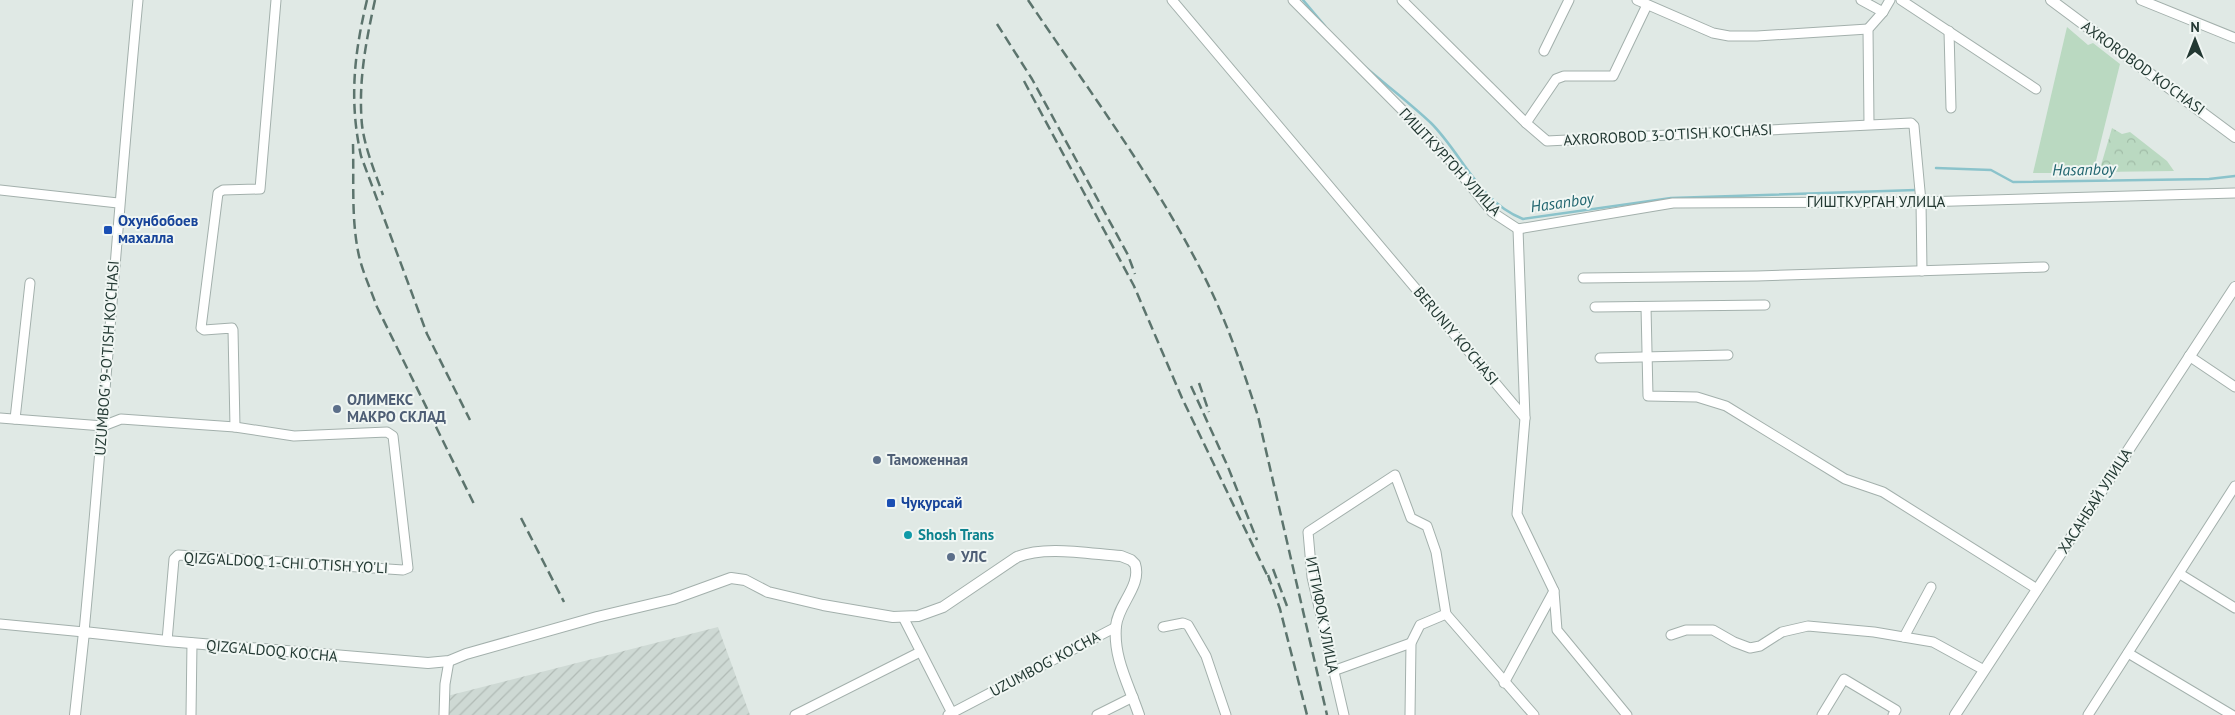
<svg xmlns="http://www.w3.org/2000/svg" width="2235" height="715" viewBox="0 0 2235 715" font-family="'PT Sans',sans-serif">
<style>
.industrial{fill:url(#industrial-furrows)}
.grass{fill:#bad9c1}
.forest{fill:url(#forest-crowns)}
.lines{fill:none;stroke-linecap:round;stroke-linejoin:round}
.stream{stroke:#8bc3cb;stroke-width:2.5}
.minor-casing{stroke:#a3b0ac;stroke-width:11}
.tertiary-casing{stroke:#a3b0ac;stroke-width:12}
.minor{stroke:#fff;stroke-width:9}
.tertiary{stroke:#fff;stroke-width:10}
.rail{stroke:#5c746d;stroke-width:2.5;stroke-dasharray:10 5;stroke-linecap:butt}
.transit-dot{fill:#1a4fb4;stroke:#f0f6f3;stroke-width:2}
.service-dot{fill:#5c6f8a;stroke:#f0f6f3;stroke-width:2}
.culture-dot{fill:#0f9aa8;stroke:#f0f6f3;stroke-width:2}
.labels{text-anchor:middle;stroke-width:4;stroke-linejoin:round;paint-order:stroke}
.street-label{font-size:15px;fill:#223832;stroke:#f0f6f3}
.transit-label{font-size:15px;font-weight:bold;fill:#164399;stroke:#f0f6f3;text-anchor:start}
.service-label{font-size:15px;font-weight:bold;fill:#4e5e75;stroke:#f0f6f3;text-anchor:start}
.culture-label{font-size:15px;font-weight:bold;fill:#0d838f;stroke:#f0f6f3;text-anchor:start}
.water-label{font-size:16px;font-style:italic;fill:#21656f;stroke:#f0f6f3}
</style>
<defs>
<pattern id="industrial-furrows" width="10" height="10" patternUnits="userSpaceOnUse" patternTransform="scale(1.25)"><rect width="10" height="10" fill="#ced9d4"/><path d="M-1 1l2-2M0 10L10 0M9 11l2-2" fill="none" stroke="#b1bbb6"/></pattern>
<pattern id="forest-crowns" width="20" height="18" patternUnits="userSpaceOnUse" patternTransform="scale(1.25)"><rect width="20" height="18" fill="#bad9c1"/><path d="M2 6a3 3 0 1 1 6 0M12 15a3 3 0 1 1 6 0" fill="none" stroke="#a0bba6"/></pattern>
</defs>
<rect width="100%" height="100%" fill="#e0e9e5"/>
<polygon class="industrial" points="718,627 750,715 447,715 447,696"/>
<polygon class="grass" points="2067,27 2088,45 2093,43 2120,64 2093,173 2033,173"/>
<polygon class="forest" points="2112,128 2122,134 2130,132 2167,161 2174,171 2099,172"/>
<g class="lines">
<g class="stream">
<polyline points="1303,0 1325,26"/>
<path d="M1364 66C1386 85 1410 103 1431 123 1463 155 1478 201 1523 219L1671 198 1916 190"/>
<polyline points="1936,168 1991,170 2013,182 2209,179 2235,176"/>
</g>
<defs>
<g id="minor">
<polyline points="1172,0 1525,418 1517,514 1554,591 1557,630 1627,715"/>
<polyline points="1293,0 1438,146 1492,212 1518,229"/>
<polyline points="1402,0 1526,123 1547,141 1911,123 1914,126 1921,202 1922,271"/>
<polyline points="1637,0 1713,33 1729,36 1757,36 1868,29"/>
<polyline points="1861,0 1883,12"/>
<polyline points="1901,0 2036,89"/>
<polyline points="2141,0 2235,38"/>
<polyline points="1949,31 1951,108"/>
<polyline points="1544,51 1569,0"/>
<polyline points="1526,123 1556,79 1564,76 1613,76 1647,5"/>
<polyline points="1869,124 1868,29 1883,12 1890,0"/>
<polyline points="0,190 118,203"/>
<polyline points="1518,229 1673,203 1921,202 2235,193"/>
<polyline points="1518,229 1525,418"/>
<polyline points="1583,278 1757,276 2044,267"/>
<polyline points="1595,307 1765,305"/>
<polyline points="1646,307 1648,396 1697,397 1726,406 1845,479 1883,492 2037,589"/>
<polyline points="2189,356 2235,387"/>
<polyline points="1600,358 1728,355"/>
<polyline points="0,418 103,426 121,419 235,427 294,436 387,432 393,436 408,568 403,570 178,555 174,559 167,641"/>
<polyline points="15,419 30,283"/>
<polyline points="235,427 233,330 232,328 204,330 201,328 218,193 223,190 260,189 276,0"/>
<polyline points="2180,574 2235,608"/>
<polyline points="903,617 953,715"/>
<path d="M0 624 84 632C104 421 118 210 138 0"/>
<polyline points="1163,627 1183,623 1188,625 1206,656 1226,715"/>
<polyline points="1671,635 1686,630 1713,630 1734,642 1750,648 1760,646 1782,632 1808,626 1874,632 1933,642 1984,670"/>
<polyline points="1904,637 1931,587"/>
<polyline points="2128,653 2232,715"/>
<polyline points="1333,671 1411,643"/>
<polyline points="1504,683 1554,591"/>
<polyline points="191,715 192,643"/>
<polyline points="444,715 445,684 449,661"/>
<polyline points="795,715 920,652"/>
<polyline points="948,715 1116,627"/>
<polyline points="1097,715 1133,697"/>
<polyline points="1344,715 1312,577 1308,532 1395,475 1411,518 1427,526 1436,552 1446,614 1534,715"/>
<polyline points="1410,715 1411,643 1420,625 1446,614"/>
<polyline points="1822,715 1844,679 1896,710 1893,715"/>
<polyline points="2088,715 2235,486"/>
</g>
<g id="tertiary">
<polyline points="2051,0 2235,137"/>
<path d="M75 715 84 632 167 641 428 663 449 661 466 654 597 617 673 599 731 578 745 580 768 592 823 605 893 617 918 616 943 607 1017 557C1044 545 1091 554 1121 556L1131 560 1135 564C1142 586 1118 604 1116 626 1113 658 1129 685 1139 715"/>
<polyline points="1955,715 2235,287"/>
</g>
</defs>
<use href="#minor" class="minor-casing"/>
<use href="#tertiary" class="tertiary-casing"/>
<use href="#minor" class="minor"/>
<use href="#tertiary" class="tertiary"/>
<g class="rail">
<path d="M367 0C354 54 349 101 361 156L427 334 470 420"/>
<path d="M375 0C366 41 358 82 362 125 365 149 375 172 383 195"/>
<path d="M1028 0C1089 91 1156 180 1205 278 1227 322 1243 369 1258 416L1327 715"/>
<polyline points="997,24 1032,79 1128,255 1135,274"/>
<polyline points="1024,81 1134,286 1182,398 1270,581"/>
<path d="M353 144C354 181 351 220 359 256 363 273 371 290 377 307L474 504"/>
<polyline points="1199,383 1209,412"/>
<polyline points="1191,386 1228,467 1257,540"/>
<polyline points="521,518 564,602"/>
<polyline points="1273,569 1287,606"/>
<polyline points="1268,575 1280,609 1307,715"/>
</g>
</g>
<g class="transit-dot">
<rect x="103" y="225" width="10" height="10" rx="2.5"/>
<rect x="886" y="498" width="10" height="10" rx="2.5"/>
</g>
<g class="service-dot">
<circle cx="337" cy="409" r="5"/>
<circle cx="877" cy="460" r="5"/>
<circle cx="951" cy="557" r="5"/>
</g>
<circle class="culture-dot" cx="908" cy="535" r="5"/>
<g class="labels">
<g class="street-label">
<text transform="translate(2143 68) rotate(36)" y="5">AXROROBOD KO'CHASI</text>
<text transform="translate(1668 135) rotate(-3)" y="5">AXROROBOD 3-O'TISH KO'CHASI</text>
<text transform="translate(1450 162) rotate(47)" y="5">ГИШТКУРГОН УЛИЦА</text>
<text x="1876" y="207">ГИШТКУРГАН УЛИЦА</text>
<text transform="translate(1456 336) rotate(50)" y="5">BERUNIY KO'CHASI</text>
<text transform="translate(107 358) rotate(-86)" y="5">UZUMBOG' 9-O'TISH KO'CHASI</text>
<text transform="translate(2095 501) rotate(-57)" y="5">ХАСАНБАЙ УЛИЦА</text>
<text transform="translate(286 563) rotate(3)" y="5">QIZG'ALDOQ 1-CHI O'TISH YO'LI</text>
<text transform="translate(1322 615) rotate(79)" y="5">ИТТИФОК УЛИЦА</text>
<text transform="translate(272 651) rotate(5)" y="5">QIZG'ALDOQ KO'CHA</text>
<text transform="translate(1045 664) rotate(-28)" y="5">UZUMBOG' KO'CHA</text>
</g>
<g class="transit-label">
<text x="118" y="226">Охунбобоев<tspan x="118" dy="17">махалла</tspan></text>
<text x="901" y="508">Чуқурсай</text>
</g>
<g class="service-label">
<text x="347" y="405">ОЛИМЕКС<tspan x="347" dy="17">МАКРО СКЛАД</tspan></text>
<text x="887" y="465">Таможенная</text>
<text x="961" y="562">УЛС</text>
</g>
<g class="culture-label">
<text x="918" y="540">Shosh Trans</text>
</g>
<g class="water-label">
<text transform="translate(2084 169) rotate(-1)" y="6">Hasanboy</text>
<text transform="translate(1562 202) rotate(-8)" y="6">Hasanboy</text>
</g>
</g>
<g transform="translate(2195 40)" stroke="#f0f6f3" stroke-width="4" paint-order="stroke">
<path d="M0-4L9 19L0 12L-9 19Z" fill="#223832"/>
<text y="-8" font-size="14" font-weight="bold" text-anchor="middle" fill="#223832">N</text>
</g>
</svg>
